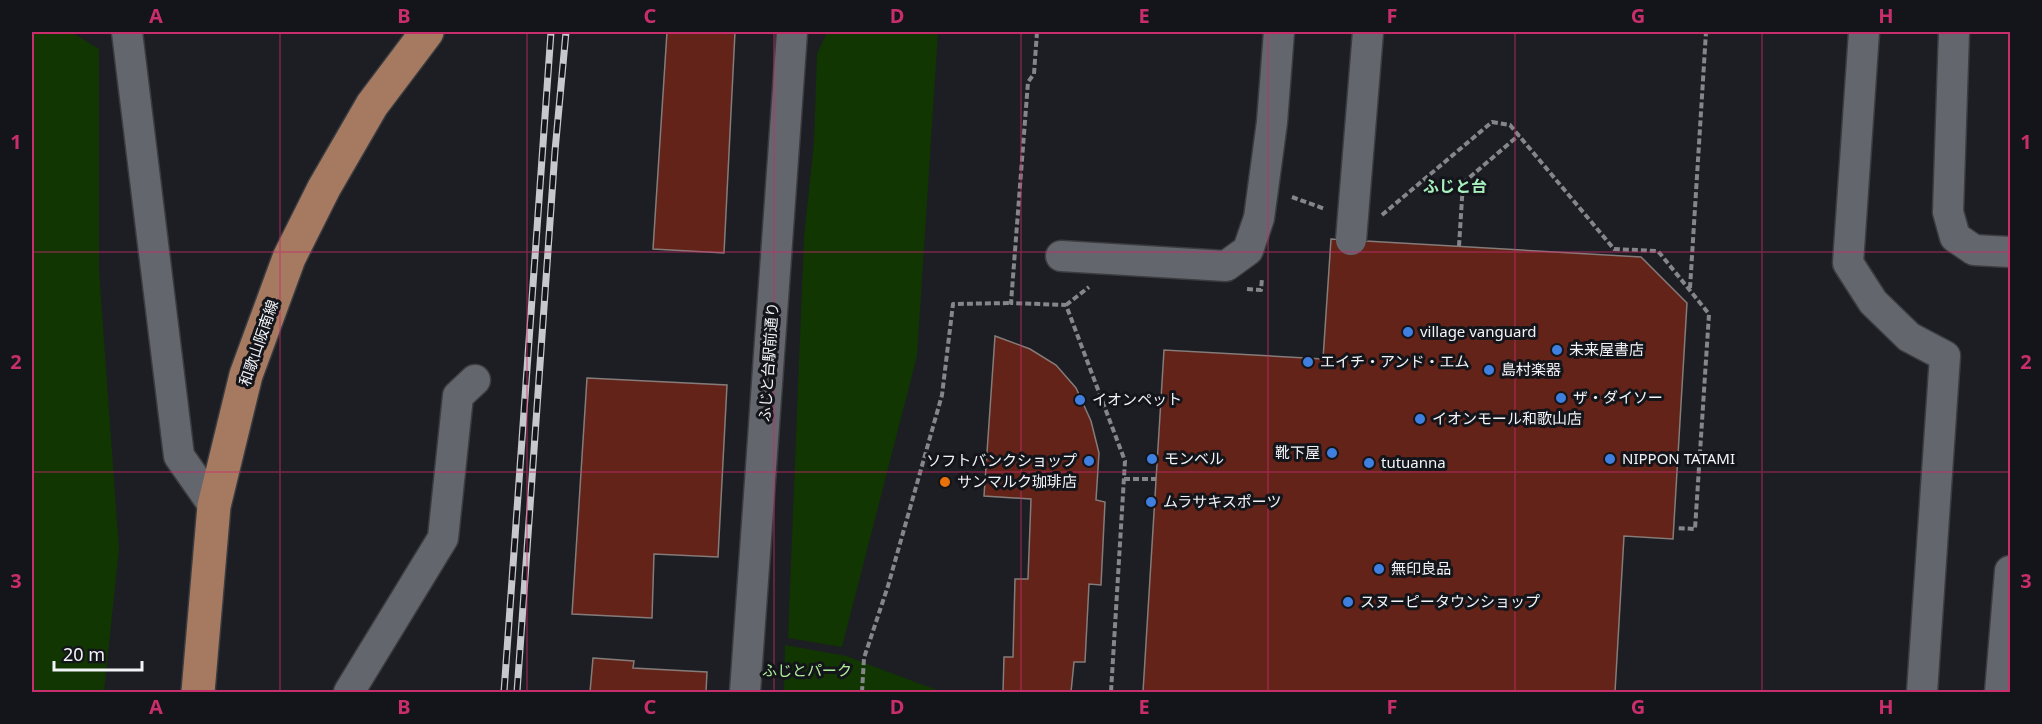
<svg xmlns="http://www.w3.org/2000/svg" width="2042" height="724" viewBox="0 0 2042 724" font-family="'Noto Sans','Noto Sans JP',sans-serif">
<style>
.green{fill:#113602}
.building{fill:#632318;stroke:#857c7a;stroke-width:1.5}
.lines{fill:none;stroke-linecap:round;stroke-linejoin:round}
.minor-casing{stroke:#3a3c40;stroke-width:33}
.major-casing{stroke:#3a3c40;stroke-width:36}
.path{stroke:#84868a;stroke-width:4;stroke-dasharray:6 3;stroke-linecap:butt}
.minor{stroke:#64666d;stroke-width:30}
.major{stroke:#a67a60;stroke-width:33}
.rail-casing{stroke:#c6c8cd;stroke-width:7}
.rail{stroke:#13151a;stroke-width:4.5;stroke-dasharray:14;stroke-linecap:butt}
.minor-bridge-casing{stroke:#3a3c40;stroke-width:33;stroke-linecap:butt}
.minor-bridge{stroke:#64666d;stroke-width:30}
.grid{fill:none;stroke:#c72e6b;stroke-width:1.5;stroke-opacity:0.55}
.shop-dot{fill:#3f7fe0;stroke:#13151a;stroke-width:2}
.food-dot{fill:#e8710a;stroke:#13151a;stroke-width:2}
.labels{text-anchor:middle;stroke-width:6;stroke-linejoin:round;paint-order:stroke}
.poi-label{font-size:15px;fill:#f1f3f7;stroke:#13151a;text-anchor:start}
.street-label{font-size:15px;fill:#f1f3f7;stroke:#13151a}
.park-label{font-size:15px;fill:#afed9b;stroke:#13151a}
.neighbourhood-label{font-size:16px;font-weight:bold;fill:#a7f1bf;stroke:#13151a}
.neatline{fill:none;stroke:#c72e6b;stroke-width:2}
.grid-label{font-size:20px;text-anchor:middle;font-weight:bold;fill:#c72e6b}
</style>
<rect width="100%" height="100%" fill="#1c1e23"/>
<g class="green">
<polygon points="32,32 71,32 99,49 99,271 119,549 104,692 32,692"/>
<polygon points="827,32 938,32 917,356 842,647 788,638 804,237 814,143 817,54"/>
<polygon points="785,645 846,656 942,692 784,692"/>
</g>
<g class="building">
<polygon points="667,32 735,32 724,253 653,249"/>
<polygon points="1331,239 1641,257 1687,303 1673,539 1624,536 1615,692 1143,692 1164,350 1323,359"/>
<polygon points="995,336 1030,349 1056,365 1076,388 1091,421 1099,453 1096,500 1105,502 1101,585 1089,584 1085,662 1074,662 1071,692 1003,692 1004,657 1013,657 1015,579 1028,579 1031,499 984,496"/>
<polygon points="587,378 727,385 718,557 654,554 652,618 572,614"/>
<polygon points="593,658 634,661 633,668 707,672 706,692 590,692"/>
</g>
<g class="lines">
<defs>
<g id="minor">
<polyline points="127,32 179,456 214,506"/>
<polyline points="1864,32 1848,263 1873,302 1909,337 1945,356 1922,692"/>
<polyline points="1954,32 1948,212 1955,237 1974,250 2010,252"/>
<polyline points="1061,256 1226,266 1248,250 1259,218 1272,122 1279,32"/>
<polyline points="349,692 443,538 458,396 475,380"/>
<polyline points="745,692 792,32"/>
<polyline points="2000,692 2010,571"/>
</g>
<polyline id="major" points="198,692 214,506 246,375 289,258 324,188 372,105 427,32"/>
</defs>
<use href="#minor" class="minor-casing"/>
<use href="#major" class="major-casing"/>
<g class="path">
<polyline points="1037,32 1034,74 1028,82 1011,303 1066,305 1125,461 1111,692"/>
<polyline points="1292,197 1325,209"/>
<polyline points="1382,215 1492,122 1510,125 1614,249 1658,251 1709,314 1695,529 1676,528"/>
<polyline points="1459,246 1463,183 1519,135"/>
<polyline points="1690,288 1706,32"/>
<polyline points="1247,289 1261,290 1262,278"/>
<polyline points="1066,305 1089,287"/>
<polyline points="1124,479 1156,479"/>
<polyline points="862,692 864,658 888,586 942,395 953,304 1011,303"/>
</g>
<use href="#minor" class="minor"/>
<use href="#major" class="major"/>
<defs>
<g id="rail">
<polyline points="504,692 551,32"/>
<polyline points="517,692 555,151 566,32"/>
</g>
</defs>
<use href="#rail" class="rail-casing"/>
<use href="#rail" class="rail"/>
<defs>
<polyline id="minor-bridge" points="1351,240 1368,32"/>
</defs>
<use href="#minor-bridge" class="minor-bridge-casing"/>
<use href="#minor-bridge" class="minor-bridge"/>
</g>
<path class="grid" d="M280 32V692M527 32V692M774 32V692M1021 32V692M1268 32V692M1515 32V692M1762 32V692M32 252H2010M32 472H2010"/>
<g class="shop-dot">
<circle cx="1408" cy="332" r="6"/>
<circle cx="1557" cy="350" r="6"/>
<circle cx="1308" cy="362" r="6"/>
<circle cx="1489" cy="370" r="6"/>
<circle cx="1561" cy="398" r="6"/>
<circle cx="1080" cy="400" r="6"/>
<circle cx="1420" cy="419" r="6"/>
<circle cx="1332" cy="453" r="6"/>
<circle cx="1152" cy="459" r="6"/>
<circle cx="1610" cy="459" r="6"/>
<circle cx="1089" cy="461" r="6"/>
<circle cx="1369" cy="463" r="6"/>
<circle cx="1151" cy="502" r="6"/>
<circle cx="1379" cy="569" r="6"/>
<circle cx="1348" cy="602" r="6"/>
</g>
<circle class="food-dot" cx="945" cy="482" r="6"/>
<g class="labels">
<g class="poi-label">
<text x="1420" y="337">village vanguard</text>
<text x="1569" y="355">未来屋書店</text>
<text x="1320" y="367">エイチ・アンド・エム</text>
<text x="1501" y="375">島村楽器</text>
<text x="1573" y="403">ザ・ダイソー</text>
<text x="1092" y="405">イオンペット</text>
<text x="1432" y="424">イオンモール和歌山店</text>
<text x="1320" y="458" text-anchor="end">靴下屋</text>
<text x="1164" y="464">モンベル</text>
<text x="1622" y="464">NIPPON TATAMI</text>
<text x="1077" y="466" text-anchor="end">ソフトバンクショップ</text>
<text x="1381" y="468">tutuanna</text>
<text x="957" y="487">サンマルク珈琲店</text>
<text x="1163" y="507">ムラサキスポーツ</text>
<text x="1391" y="574">無印良品</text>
<text x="1360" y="607">スヌーピータウンショップ</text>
</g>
<g class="street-label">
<text transform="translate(259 343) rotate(-71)" y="5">和歌山阪南線</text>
<text transform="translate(769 362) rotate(-86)" y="5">ふじと台駅前通り</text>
</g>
<g class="park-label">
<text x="807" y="676">ふじとパーク</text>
</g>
<g class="neighbourhood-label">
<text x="1455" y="192">ふじと台</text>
</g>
</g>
<rect width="2042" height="724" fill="none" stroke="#13151a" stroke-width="66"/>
<path d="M54 661v9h88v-9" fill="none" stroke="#f1f3f7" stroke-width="3"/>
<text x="63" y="661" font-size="18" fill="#f1f3f7" stroke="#13151a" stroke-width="4.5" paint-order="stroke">20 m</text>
<rect x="33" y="33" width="1976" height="658" class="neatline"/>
<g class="grid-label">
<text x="156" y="23">A</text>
<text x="404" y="23">B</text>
<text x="650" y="23">C</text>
<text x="897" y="23">D</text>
<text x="1144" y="23">E</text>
<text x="1392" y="23">F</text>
<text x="1638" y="23">G</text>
<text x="1886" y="23">H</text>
<text x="16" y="149">1</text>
<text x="2026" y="149">1</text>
<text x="16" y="369">2</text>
<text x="2026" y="369">2</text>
<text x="16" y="588">3</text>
<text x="2026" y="588">3</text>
<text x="156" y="714">A</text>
<text x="404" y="714">B</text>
<text x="650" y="714">C</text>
<text x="897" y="714">D</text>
<text x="1144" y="714">E</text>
<text x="1392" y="714">F</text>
<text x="1638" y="714">G</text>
<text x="1886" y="714">H</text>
</g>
</svg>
